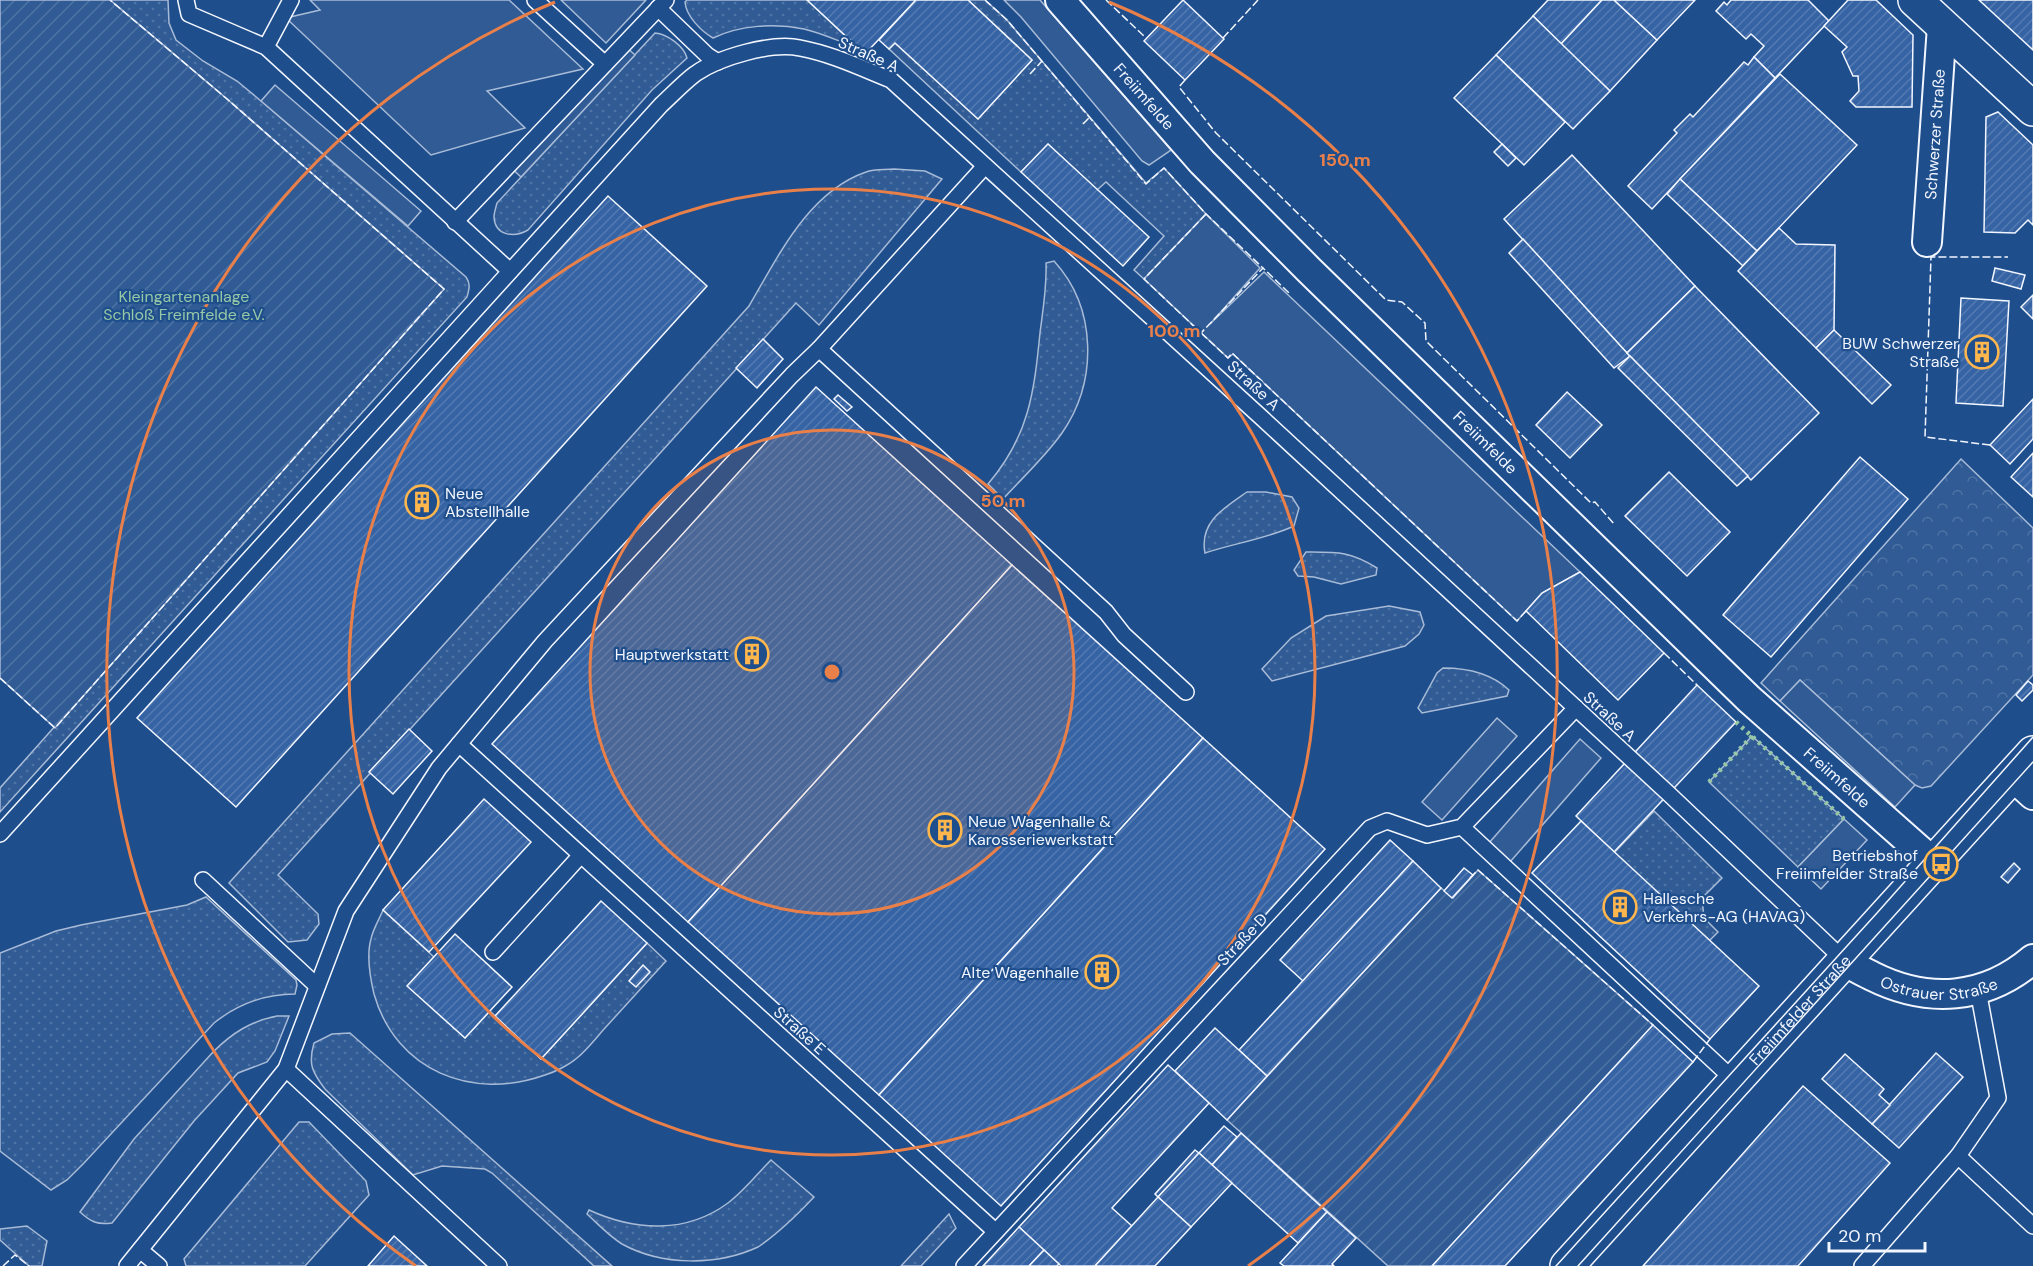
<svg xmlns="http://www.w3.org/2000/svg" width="2033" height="1266" viewBox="0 0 2033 1266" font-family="'DM Sans',sans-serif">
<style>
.grass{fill:url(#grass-dots);stroke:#a8bbd7;stroke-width:1.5}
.forest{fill:url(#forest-crowns);stroke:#a8bbd7;stroke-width:1.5}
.garden{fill:url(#garden-furrows);stroke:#a8bbd7;stroke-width:1.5}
.built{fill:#305b95;stroke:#a8bbd7;stroke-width:1.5}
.building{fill:url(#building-hatch);stroke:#f2f6ff;stroke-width:1.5}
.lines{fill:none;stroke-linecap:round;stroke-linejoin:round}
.service-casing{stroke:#f2f6ff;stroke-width:18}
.minor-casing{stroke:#f2f6ff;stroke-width:32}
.tertiary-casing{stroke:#f2f6ff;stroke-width:36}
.service{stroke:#1f4e8c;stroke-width:15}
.minor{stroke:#1f4e8c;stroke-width:28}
.tertiary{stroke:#1f4e8c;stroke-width:33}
.tram{stroke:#f2f6ff;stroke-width:1.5}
.hedge{stroke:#97c8a6;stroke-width:4.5;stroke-dasharray:3 4.5;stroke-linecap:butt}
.fence{stroke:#f2f6ff;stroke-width:1.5;stroke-dasharray:8 3;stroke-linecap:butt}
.ring{fill:none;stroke:#ea8049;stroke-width:3}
.labels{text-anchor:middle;stroke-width:4.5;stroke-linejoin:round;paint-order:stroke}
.street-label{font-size:16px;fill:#f2f6ff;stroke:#1f4e8c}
.park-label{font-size:16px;fill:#97c8a6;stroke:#1f4e8c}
.poi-label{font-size:16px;fill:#f2f6ff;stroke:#1f4e8c;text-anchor:end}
.centre{fill:#ea8049;stroke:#1f4e8c;stroke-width:3}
.ring-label{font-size:18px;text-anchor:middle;font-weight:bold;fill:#ea8049;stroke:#1f4e8c;stroke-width:4.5;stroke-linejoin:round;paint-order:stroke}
</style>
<defs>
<pattern id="grass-dots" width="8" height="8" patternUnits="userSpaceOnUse" patternTransform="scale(1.5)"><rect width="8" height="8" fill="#305b95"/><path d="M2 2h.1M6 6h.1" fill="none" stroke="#4e73a5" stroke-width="1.8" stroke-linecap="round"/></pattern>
<pattern id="forest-crowns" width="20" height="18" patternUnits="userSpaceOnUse" patternTransform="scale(1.5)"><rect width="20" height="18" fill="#305b95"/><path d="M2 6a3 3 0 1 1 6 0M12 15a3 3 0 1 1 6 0" fill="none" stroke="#4e73a5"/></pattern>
<pattern id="garden-furrows" width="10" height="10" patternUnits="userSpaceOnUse" patternTransform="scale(1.5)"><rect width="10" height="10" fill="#305b95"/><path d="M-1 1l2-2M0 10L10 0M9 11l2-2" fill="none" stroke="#4e73a5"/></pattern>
<pattern id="building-hatch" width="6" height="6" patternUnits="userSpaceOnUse" patternTransform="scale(1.5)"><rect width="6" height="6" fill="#3563a3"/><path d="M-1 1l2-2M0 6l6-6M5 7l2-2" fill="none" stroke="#537ab1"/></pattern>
</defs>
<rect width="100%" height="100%" fill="#1f4e8c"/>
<g class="grass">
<path d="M110 0H168L169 23 176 40 203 61 237 81 261 101 466 277C471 284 469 289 467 297L0 812V788L444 289 227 99Z"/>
<path d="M687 0H807L858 48C840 42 822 33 804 29 775 23 740 25 713 38 701 31 686 16 685 2Z"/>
<polygon points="968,0 985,0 1007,20 1146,183 1164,168 1206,214 1144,279 1134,270 1164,236 1106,182 1097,190 1048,144 1021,172 889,49 895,43 978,119 1032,60"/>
<path d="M655 33C667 34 684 46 687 58L652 90 528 230C514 238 495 236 494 217 494 213 496 207 497 203Z"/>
<path d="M894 169 925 171 942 179 819 325 796 303 278 875 318 914 319 924 307 940 288 942 229 883 749 306C778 257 808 192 866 172 874 169 885 170 894 169Z"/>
<path d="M1054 261C1097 308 1098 381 1062 433 1045 457 1023 477 1003 499L988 484C1029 436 1034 393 1040 333 1043 309 1047 287 1046 263Z"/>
<path d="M1247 492H1266L1292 497 1299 508 1294 526C1266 539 1235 543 1205 553 1199 522 1224 508 1247 492Z"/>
<path d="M1306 552C1337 552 1350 551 1377 568L1376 575 1341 584 1314 577 1298 576 1294 570Z"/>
<polygon points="1389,606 1420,612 1424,625 1419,634 1405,646 1272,681 1262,669 1291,638 1326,616"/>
<path d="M1443 668C1467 668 1491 673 1509 690L1507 696 1422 713 1418 708 1437 673Z"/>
<polygon points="1752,736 1844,819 1798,867 1709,782"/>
<polygon points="1654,811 1722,878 1702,898 1704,918 1718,932 1709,941 1614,853"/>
<path d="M206 897 296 980 297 985 295 994C264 994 238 1004 214 1023L84 1163 67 1180 51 1190 0 1151V953L56 931 81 925 187 905Z"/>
<path d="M383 910 434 957 408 986 465 1038 490 1011 541 1059 647 943 666 961C646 983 625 1006 605 1028 596 1038 587 1050 577 1058 569 1065 555 1072 545 1075 472 1101 396 1071 374 994 370 977 366 956 371 939 373 929 379 920 383 910Z"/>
<path d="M277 1016H289L275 1051 267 1062 238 1073 194 1121 112 1223C97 1225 91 1222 80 1212L134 1139 213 1052C232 1033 251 1021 277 1016Z"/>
<path d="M350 1033 612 1266H594L492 1173 485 1169 442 1166 413 1175 325 1089C312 1072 308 1064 314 1043L332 1034Z"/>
<polygon points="299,1122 309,1122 366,1181 369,1195 305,1266 186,1266 184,1259"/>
<path d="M771 1160 814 1197C797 1215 779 1233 758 1247 717 1266 662 1266 622 1244 609 1236 598 1224 587 1214L589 1210C635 1231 686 1234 728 1203 744 1191 757 1174 771 1160Z"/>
<polygon points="949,1214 956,1228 921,1266 901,1266"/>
<polygon points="27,1226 47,1241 42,1266 29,1266 0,1240 0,1229"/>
</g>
<polygon class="forest" points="1961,459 2033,528 2033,675 1931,786 1922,788 1915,785 1800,680 1780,701 1761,683"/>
<g class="garden">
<polygon points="0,0 110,0 227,99 444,289 55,728 0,678"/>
<polygon points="1478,870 1653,1025 1432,1266 1388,1266 1227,1120 1441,888 1453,898"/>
</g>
<g class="built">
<polygon points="310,0 509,0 583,69 487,91 525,128 431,155 286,18 320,10"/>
<polygon points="561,0 646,0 606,43"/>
<polygon points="1004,0 1040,0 1171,150 1149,165 1142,161 1021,17"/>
<polygon points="623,44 635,55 521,177 509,166"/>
<polygon points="275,85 421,211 408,226 261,101"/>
<polygon points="1206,214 1260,268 1210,324 1264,272 1580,572 1542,593 1517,621 1233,354 1228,358 1144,279"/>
<polygon points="1800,680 1915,785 1895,807 1780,701"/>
<polygon points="1497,718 1517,736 1442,820 1422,802"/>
<polygon points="1580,739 1601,758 1510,862 1489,843"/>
<polygon points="1844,819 1867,840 1821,889 1798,867"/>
</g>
<g class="building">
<polygon points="807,0 916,0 865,54"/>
<polygon points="916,0 968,0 1032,60 978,119 895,43 889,49 879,40"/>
<polygon points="1183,0 1224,39 1185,80 1144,41"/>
<polygon points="1548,0 1602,0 1561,44 1533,16"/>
<polygon points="1602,0 1614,0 1657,40 1610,91 1561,44"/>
<polygon points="1614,0 1695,0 1657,40"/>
<polygon points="1731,0 1808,0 1829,21 1775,78 1754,57 1764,46 1751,34 1746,39 1716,11 1724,2 1727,5"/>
<polygon points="1848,0 1876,0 1913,35 1912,107 1856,107 1850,101 1859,91 1858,76 1853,76 1842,52 1847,47 1824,26"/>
<polygon points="1979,0 2033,0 2033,50"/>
<polygon points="1533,16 1610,91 1573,129 1496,55"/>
<polygon points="1496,55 1565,122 1524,165 1454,98"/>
<polygon points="1754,57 1775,78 1652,209 1628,186 1677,133 1674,130 1690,114 1693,117 1744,62 1748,65"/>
<polygon points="1780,74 1857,145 1757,251 1680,179"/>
<polygon points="1998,112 2033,145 2033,225 2028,220 2015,233 1984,232 1986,117"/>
<polygon points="1048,144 1149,237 1123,266 1021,172"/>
<polygon points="1502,144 1516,158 1508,166 1494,152"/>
<polygon points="1572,155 1695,286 1627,353 1504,219"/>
<polygon points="1680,179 1757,251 1743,266 1667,194"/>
<polygon points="608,196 707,286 236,807 137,718"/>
<polygon points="1779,228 1796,244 1835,245 1834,330 1816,348 1738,271"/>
<polygon points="1523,239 1627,353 1630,356 1614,368 1509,253"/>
<polygon points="1995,268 2025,275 2021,289 1992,281"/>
<polygon points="1695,286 1819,413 1751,480 1627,353"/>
<polygon points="2033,295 2033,319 2021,307"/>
<polygon points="1961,298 2009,301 2003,406 1956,403"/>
<polygon points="1834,330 1891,385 1872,404 1816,348"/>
<polygon points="763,339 783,359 757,388 736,368"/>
<polygon points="1630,356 1748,476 1737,486 1618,368"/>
<polygon points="816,387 1012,565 688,922 492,744"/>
<polygon points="1567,392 1602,425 1570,458 1536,425"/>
<polygon points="838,395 852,407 847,411 834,399"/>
<polygon points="2033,399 2033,439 2010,464 1990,445"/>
<polygon points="2033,453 2033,497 2011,477"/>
<polygon points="1860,457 1908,499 1771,657 1723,615"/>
<polygon points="1669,472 1730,532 1687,576 1625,516"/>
<polygon points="1012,565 1203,738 879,1095 688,922"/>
<polygon points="1580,572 1664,653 1618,700 1526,611 1542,593"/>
<polygon points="2028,681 2033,685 2033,690 2022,701 2016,695"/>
<polygon points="1697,685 1736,722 1614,852 1576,816"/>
<polygon points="409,729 432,751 393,794 369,772"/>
<polygon points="1203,738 1325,849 1001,1206 879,1095"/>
<polygon points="484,799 531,842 429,952 383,910"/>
<polygon points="1581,821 1759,986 1710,1039 1532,873"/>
<polygon points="1390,840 1413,861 1303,981 1280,960"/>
<polygon points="1413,861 1441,888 1267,1076 1239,1050"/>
<polygon points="2014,863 2020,869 2008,883 2001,877"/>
<polygon points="1464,868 1473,875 1452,898 1444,891"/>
<polygon points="601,901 647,943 541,1059 495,1016"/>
<polygon points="455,934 512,987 465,1038 407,986"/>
<polygon points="643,965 650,972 636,987 629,981"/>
<polygon points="1653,1025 1693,1062 1505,1266 1432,1266"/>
<polygon points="1215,1028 1267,1076 1227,1120 1175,1071"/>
<polygon points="1936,1053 1963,1077 1899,1148 1872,1124"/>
<polygon points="1845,1054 1884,1089 1879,1095 1890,1105 1872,1124 1822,1079"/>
<polygon points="1168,1065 1209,1103 1112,1208 1132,1226 1095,1266 1061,1266 1019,1227"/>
<polygon points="1803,1086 1890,1163 1798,1266 1643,1266"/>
<polygon points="1224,1126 1237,1137 1212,1165 1199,1153"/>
<polygon points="1241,1133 1327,1212 1298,1243 1212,1165"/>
<polygon points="1195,1150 1199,1153 1158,1197 1155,1194"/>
<polygon points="1199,1153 1232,1183 1191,1227 1158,1197"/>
<polygon points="1158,1197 1191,1227 1155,1266 1095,1266"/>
<polygon points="1327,1212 1356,1238 1332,1264 1334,1266 1284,1266 1280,1263"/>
<polygon points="1019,1227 1044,1250 1029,1266 983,1266"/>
<polygon points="394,1236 427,1266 368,1266"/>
<polygon points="1044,1250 1059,1264 1057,1266 1029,1266"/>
</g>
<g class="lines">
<defs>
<g id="service">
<polyline points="186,0 189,14 266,47 510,271"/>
<polyline points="535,0 605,64"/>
<polyline points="658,8 707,55 718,62"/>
<polyline points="266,47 291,0"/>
<polyline points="455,222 666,0"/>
<polyline points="819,349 1106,612 1124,635 1186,692"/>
<polyline points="459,744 995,1231"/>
<polyline points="1462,827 1734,1080"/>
<path d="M0 834 661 105C672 95 683 83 695 74 719 57 772 42 800 48 832 54 861 68 891 80L1262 418 1669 794 1844 960"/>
<polyline points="203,880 317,986"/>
<polyline points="493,952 581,855"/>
<polyline points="286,1069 499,1266"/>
<polyline points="1958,1156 1998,1098 1978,990"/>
<polyline points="140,1250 159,1266"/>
<polyline points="127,1266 286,1069 346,911 439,768 545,641 792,375 819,349 985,166"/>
<polyline points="964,1266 1370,828 1387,821 1427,835 1462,827 1576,708"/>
<polyline points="1862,1266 1958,1156 2033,1226"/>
</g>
<g id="minor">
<path id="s1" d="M1060 0 1202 162 1309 270 1749 699 1933 862"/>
<path id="s2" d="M1927 242 1942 26"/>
<polyline points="2012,776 2033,795"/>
<path id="s3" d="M1844 960C1852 967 1863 971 1872 976 1928 1004 1985 1000 2033 959"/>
</g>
<g id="tertiary">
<polyline points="1915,0 2033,109"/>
<path id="s4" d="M1567 1266 2033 753"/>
</g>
</defs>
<use href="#service" class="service-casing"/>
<use href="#minor" class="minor-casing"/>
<use href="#tertiary" class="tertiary-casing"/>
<use href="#service" class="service"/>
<use href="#minor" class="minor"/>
<use href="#tertiary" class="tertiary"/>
<g class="tram">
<polyline points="1556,1266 1877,913 2033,737"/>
<polyline points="1578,1266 2033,762"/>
</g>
<g class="hedge">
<polyline points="1736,722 1844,819"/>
<polyline points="1709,782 1752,736"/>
</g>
<g class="fence">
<polyline points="985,0 1007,20 1146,184 1164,168 1206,214 1263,268"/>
<polyline points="1106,0 1146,38"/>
<polyline points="1223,38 1258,0"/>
<polyline points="1030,74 1042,61"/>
<polyline points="1185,80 1179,87 1216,133 1386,300 1402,302 1425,323 1426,341 1591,503 1595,502 1615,525"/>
<polyline points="1083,124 1090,117"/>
<polyline points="1206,214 1144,279 1201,333 1263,268 1289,293"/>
<polyline points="1201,333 1228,358 1232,353 1517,621 1526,611"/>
<polyline points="1990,445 1925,437 1931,257 2008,257"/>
<polyline points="1664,653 1697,685"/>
<polyline points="0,678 55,728 444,289 227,99 110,0"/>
<polyline points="1470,878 1478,870 1653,1025"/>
<polyline points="1693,1062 1710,1039"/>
<polyline points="3,1266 15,1255 29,1266"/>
</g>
</g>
<circle cx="832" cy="672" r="242" fill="#ea8049" fill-opacity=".12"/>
<g class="ring">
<circle cx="832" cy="672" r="242"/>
<circle cx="832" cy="672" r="483"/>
<path d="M416 1266A725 725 0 0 1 555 2M1109 2A725 725 0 0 1 1248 1266"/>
</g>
<defs>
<symbol id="building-ring" viewBox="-11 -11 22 22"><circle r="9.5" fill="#1f4e8c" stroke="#ffb74d" stroke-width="1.5"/><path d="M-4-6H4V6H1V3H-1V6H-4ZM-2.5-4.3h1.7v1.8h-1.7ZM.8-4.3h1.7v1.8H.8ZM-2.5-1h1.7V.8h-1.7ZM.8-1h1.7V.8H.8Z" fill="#ffb74d"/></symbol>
<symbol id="bus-ring" viewBox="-11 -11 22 22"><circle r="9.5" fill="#1f4e8c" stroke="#ffb74d" stroke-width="1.5"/><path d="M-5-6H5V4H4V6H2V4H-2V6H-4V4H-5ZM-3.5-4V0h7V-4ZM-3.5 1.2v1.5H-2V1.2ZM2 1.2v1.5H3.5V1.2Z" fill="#ffb74d"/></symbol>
</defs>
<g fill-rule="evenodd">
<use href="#building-ring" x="1963" y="333" width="38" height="38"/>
<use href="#building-ring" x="403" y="483" width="38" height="38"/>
<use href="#building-ring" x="733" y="635" width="38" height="38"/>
<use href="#building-ring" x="926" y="811" width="38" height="38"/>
<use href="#bus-ring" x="1922" y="845" width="38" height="38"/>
<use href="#building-ring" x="1601" y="888" width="38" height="38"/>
<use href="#building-ring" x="1083" y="953" width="38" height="38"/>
</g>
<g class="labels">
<g class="street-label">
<text transform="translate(869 54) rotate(24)" y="6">Straße A</text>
<text dy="6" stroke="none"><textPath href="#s1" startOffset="128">Freiimfelde</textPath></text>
<text dy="6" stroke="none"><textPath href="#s2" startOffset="108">Schwerzer Straße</textPath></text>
<text transform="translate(1254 385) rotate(43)" y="6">Straße A</text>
<text dy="6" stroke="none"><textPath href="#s1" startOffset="614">Freiimfelde</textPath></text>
<text transform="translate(1610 716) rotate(43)" y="6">Straße A</text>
<text dy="6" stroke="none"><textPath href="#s1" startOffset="1100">Freiimfelde</textPath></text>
<text transform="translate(1242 939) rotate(-47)" y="6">Straße D</text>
<text dy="6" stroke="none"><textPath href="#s3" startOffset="102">Ostrauer Straße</textPath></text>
<text dy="6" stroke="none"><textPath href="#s4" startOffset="346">Freiimfelder Straße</textPath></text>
<text transform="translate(800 1030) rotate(42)" y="6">Straße E</text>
</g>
<g class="park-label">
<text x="184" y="302">Kleingartenanlage<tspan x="184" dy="18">Schloß Freimfelde e.V.</tspan></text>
</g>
<g class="poi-label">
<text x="1959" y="349">BUW Schwerzer<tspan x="1959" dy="18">Straße</tspan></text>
<text x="445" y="499" text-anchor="start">Neue<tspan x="445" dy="18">Abstellhalle</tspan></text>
<text x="729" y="660">Hauptwerkstatt</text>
<text x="968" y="827" text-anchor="start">Neue Wagenhalle &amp;<tspan x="968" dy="18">Karosseriewerkstatt</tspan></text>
<text x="1918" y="861">Betriebshof<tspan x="1918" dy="18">Freiimfelder Straße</tspan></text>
<text x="1643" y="904" text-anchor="start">Hallesche<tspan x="1643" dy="18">Verkehrs-AG (HAVAG)</tspan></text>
<text x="1079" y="978">Alte Wagenhalle</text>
</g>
</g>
<circle cx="832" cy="672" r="9" class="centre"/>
<g class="ring-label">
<text x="1345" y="166">150 m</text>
<text x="1174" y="337">100 m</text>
<text x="1003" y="507">50 m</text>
</g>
<path d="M1829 1242v9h96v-9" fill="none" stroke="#f2f6ff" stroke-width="3"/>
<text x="1838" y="1242" font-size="18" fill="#f2f6ff" stroke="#1f4e8c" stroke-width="4.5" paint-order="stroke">20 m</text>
</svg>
